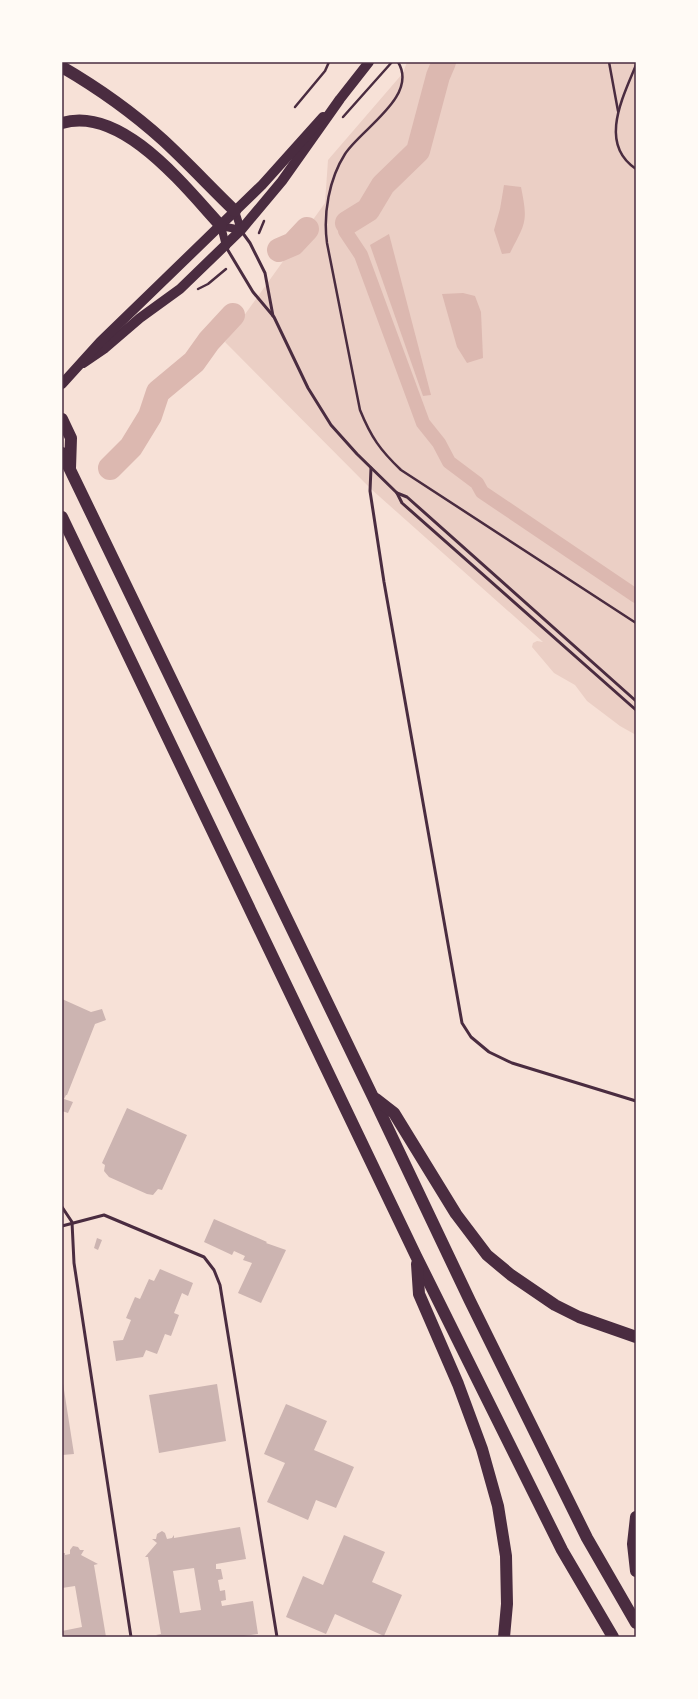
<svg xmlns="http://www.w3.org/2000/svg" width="698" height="1699" viewBox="0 0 698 1699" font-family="'DejaVu Sans',sans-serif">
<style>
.green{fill:#ebcfc5}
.water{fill:#dcb8b0}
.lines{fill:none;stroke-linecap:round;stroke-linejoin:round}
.canal{stroke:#dcb8b0;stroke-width:14}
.river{stroke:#dcb8b0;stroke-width:24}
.building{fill:#ccb4b1;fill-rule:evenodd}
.path{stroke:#4a2c40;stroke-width:2.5}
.service{stroke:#4a2c40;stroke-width:3}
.secondary{stroke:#4a2c40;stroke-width:8}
.primary{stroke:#4a2c40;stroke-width:10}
.motorway{stroke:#4a2c40;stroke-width:12}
.neatline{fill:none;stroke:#4a2c40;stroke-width:1.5}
</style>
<rect width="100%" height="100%" fill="#f7e1d7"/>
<polygon class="green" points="407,62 636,62 636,735 620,726 587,701 575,685 554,673 532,647 533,643 537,641 543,642 371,489 225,342 325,203 328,160 403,73"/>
<g class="water">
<path d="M504 185 521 187C528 222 526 222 510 253L502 254 494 230 500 209Z"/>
<polygon points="389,234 431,395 423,396 370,245"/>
<polygon points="463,293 475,296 481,312 483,358 467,363 457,347 442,294"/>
</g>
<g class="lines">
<polyline class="canal" points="347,223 345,231 361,255 423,423 439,443 449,462 477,483 482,492 636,596"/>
<g class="river">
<polyline points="347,223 368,210 383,185 418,151 438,76 444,62"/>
<polyline points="279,250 293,244 307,229"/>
<polyline points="110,468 131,447 150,416 158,392 194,362 209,341 233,315"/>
</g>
</g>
<g class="building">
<polygon points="62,999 91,1012 102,1009 106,1020 95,1024 67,1095 66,1095 64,1099 73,1102 68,1113 62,1111"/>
<polygon points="127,1108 187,1135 162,1190 158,1189 153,1195 147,1194 109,1177 104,1171 105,1165 102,1163"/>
<polygon points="214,1219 267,1242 266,1243 286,1250 261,1303 238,1293 252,1263 243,1260 245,1256 234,1251 232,1255 204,1242"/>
<polygon points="97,1238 102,1240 98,1250 94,1248"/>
<polygon points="160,1269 193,1283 188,1296 182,1293 174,1313 179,1315 171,1336 165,1334 157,1354 146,1350 143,1357 116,1361 113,1341 123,1340 131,1320 126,1318 135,1297 140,1299 149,1279 154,1281"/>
<polygon points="62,1377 74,1454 62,1455"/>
<polygon points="217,1384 226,1441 159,1453 149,1395"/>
<polygon points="286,1404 327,1421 314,1450 354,1467 336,1508 316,1500 308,1520 267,1502 285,1463 264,1454"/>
<path d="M240 1527 246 1559 216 1564V1569H221L223 1579 218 1580 220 1591 225 1590 226 1600 221 1601 222 1606 253 1601 258 1634 237 1637H160L156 1635 161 1634 148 1557H145L157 1543 152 1539H156L157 1534 162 1531 165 1533 167 1539 172 1538 174 1535V1538ZM194 1568 201 1610 180 1613 173 1571Z"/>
<polygon points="344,1535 385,1552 372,1582 402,1595 384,1636 335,1614 326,1634 286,1617 303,1576 323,1585"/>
<polygon points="73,1546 78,1547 80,1550 84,1550 81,1555 98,1564 94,1565 106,1637 62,1637 62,1631 82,1627 75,1586 62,1588 63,1553 65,1553 65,1555 70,1554 70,1550"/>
</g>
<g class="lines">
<g class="path">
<path d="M398 62C419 96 361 129 345 154 329 179 323 214 327 243L360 410C371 437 380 450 401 470L636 623"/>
<polyline points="609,62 618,111"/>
<path d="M636 65C623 97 598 144 636 169"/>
<polyline points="295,107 325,71 329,62"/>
<polyline points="343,117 392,62"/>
<polyline points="259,233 264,221"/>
<polyline points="198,289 208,284 226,269"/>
</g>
<g class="service">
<polyline points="242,232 250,243 265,273 273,316"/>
<polyline points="226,247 253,292 274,317 308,388 331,425 357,454 397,493 402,503 636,710"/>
<polyline points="371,468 370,491 384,582 462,1023 471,1037 489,1052 512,1063 636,1101"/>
<polyline points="397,493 407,497 636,701"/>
<polyline points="62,1207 72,1222 74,1263 131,1637"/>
<polyline points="62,1226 104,1215 204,1257 214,1270 220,1285 277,1637"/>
</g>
<polyline class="secondary" points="226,246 221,226 241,230 235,211"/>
<g class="primary">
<polyline points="83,363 105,348 140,318 180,289 241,230 282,181 340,99 369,62"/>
<polyline points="62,384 100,342 262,185 323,117"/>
</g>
<g class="motorway">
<path d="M62 67C98 88 132 112 163 140 188 163 211 188 235 211"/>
<path d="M62 123C122 105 185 187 221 226"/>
<polyline points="62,419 71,438 70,468"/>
<polyline points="62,453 373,1097 470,1301 587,1538 636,1623"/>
<polyline points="62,517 416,1256 562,1550 613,1637"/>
<polyline points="376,1099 394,1113 456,1214 487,1255 511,1275 555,1305 579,1317 636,1337"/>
<polyline points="417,1264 419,1294 458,1384 482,1449 498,1506 506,1556 507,1604 504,1637"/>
<polyline points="636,1517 633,1544 636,1571"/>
</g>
</g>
<rect width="698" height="1699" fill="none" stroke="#fffaf5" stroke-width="126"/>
<rect x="63" y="63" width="572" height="1573" class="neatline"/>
</svg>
